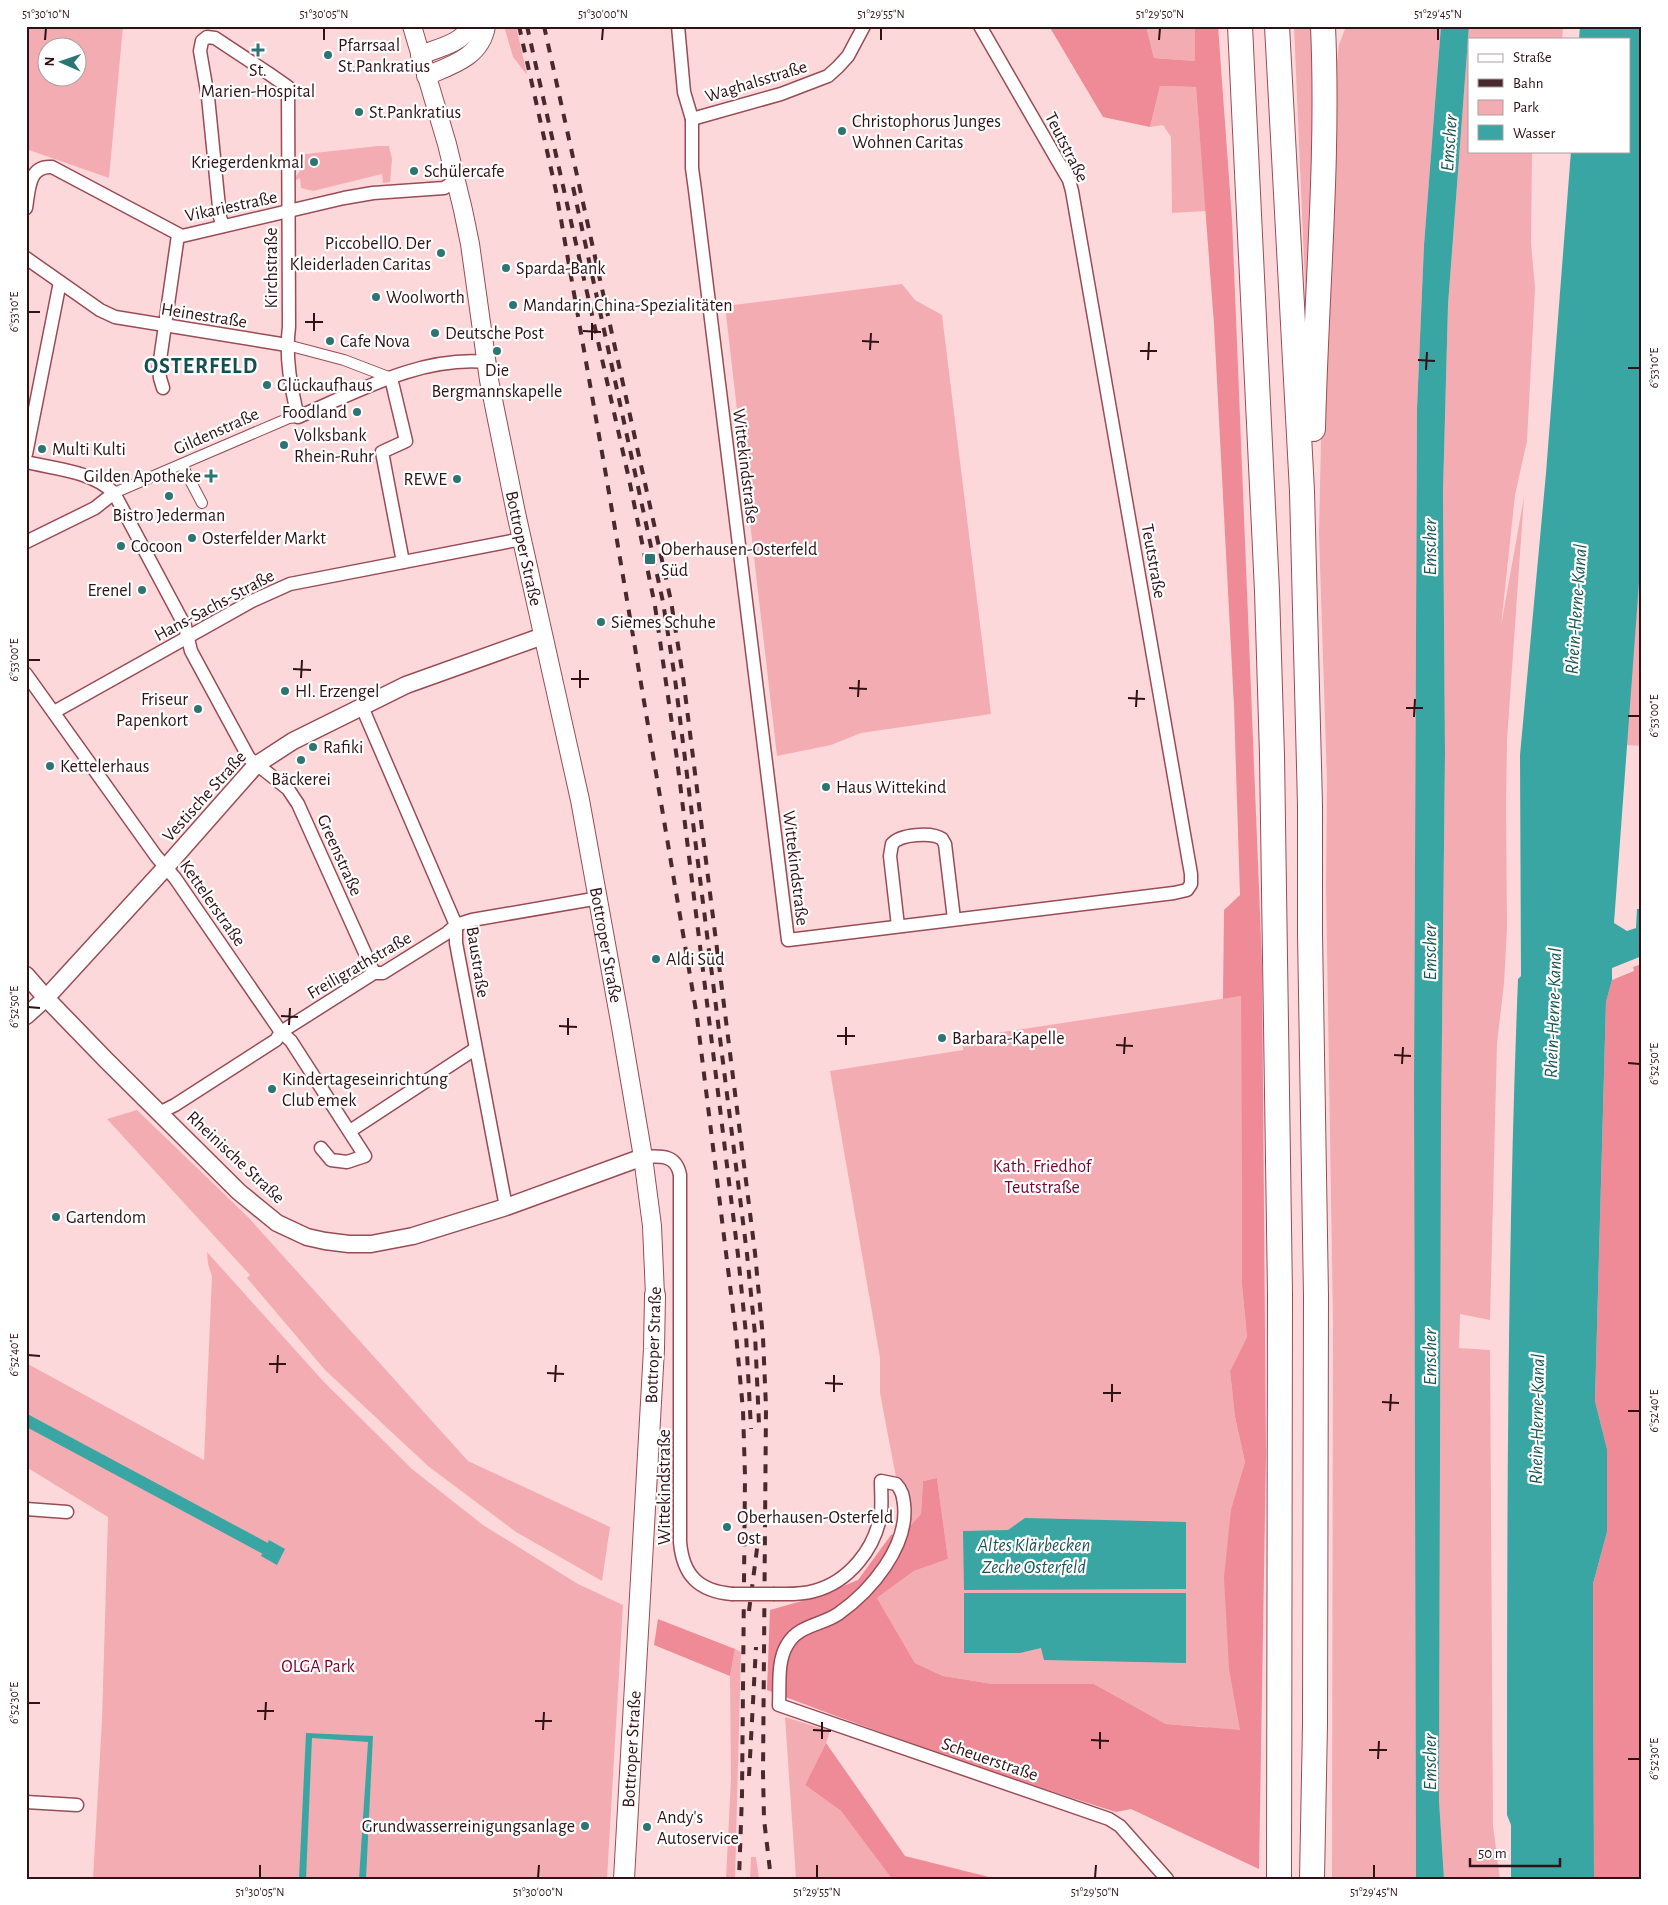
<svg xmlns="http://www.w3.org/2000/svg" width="1668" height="1905" viewBox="0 0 1668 1905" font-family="'Alegreya Sans',sans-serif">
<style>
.green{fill:#f4acb3;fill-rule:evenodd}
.forest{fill:#ee8b96}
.water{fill:#39a6a3}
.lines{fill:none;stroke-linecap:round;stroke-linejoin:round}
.canal{stroke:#39a6a3;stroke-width:12}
.pedestrian-casing{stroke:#994c56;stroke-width:12}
.minor-casing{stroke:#994c56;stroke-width:15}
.tertiary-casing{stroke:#994c56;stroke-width:19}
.secondary-casing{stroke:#994c56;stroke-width:20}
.primary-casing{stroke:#994c56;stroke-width:22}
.motorway-casing{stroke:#994c56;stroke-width:26}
.pedestrian{stroke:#fff;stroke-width:10}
.minor{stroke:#fff;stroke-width:12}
.tertiary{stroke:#fff;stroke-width:16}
.secondary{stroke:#fff;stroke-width:18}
.primary{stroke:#fff;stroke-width:20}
.motorway{stroke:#fff;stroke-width:24}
.rail{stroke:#48292d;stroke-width:4;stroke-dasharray:9 9;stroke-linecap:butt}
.minor-bridge-casing{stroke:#994c56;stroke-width:15;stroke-linecap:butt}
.minor-bridge{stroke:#fff;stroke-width:12}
.ticks{fill:none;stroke:#301115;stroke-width:2}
.poi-dot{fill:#2b7573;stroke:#fff;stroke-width:2}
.labels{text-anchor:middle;stroke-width:4.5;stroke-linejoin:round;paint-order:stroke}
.poi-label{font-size:18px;fill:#301115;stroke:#fff;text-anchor:start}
.street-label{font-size:18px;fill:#301115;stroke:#fff}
.park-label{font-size:18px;fill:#7e002a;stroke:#fff}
.water-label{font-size:19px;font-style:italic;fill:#195554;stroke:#fff}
.district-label{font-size:22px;font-weight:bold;letter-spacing:1px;fill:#124f4e;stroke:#fff}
.neatline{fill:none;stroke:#301115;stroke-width:2}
.ticks-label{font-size:12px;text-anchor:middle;fill:#301115}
</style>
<rect width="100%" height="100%" fill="#fdd8db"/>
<g class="green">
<path d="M26 26H123L109 178 26 149ZM48 48H78V78H48Z"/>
<polygon points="504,26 516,26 527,75 513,57"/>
<polygon points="1146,26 1195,26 1195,61 1154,58"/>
<polygon points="1294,26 1317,26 1307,332"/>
<polygon points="1346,26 1441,26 1424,245 1417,409 1414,1086 1416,1879 1332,1879 1333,1321 1326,887 1327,782 1319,533 1324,302 1334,86 1339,45"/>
<polygon points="1469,26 1563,26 1562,39 1469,39 1469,151 1532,151 1531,243 1535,288 1527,441 1515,495 1501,626 1524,497 1507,740 1506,807 1507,927 1504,984 1497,1043 1490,1320 1460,1314 1459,1348 1490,1350 1493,1826 1500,1879 1444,1879 1439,1800 1441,1125 1445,753 1443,492 1448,305"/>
<polygon points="1160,86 1196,87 1206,211 1172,213 1171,137 1163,125 1150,127"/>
<path d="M378 146H389L392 159 390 182 383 183 382 174 313 191 301 188 300 178 294 181V178C302 170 304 166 305 154Z"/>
<polygon points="902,284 915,300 942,315 991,714 861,733 831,745 777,756 725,306"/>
<polygon points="1642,542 1642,746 1626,745"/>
<polygon points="1241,996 1242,1285 1247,1337 1230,1371 1235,1417 1245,1462 1231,1509 1245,1768 1207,1727 1166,1724 1094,1684 993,1684 943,1676 915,1663 877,1598 914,1571 948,1559 937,1478 923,1481 921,1514 906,1530 880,1393 880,1358 830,1071 963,1050 963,1038"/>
<polygon points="137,1110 248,1217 468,1461 610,1527 602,1581 516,1532 428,1466 325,1370 247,1278 250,1275 107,1119"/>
<polygon points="207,1252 323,1381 412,1469 483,1525 578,1584 623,1605 607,1879 93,1879 102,1720 108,1517 26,1467 26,1363 204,1460 212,1276 208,1264"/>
<polygon points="735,1649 741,1652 735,1879 726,1879 731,1779 730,1676"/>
<polygon points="785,1717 830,1731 826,1743 805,1785 841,1811 893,1879 796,1879"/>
<polygon points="751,1857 756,1857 759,1879 750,1879"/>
</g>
<g class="forest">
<path d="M1049 26H1146L1154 58 1195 61V26H1218L1232 219 1262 963 1266 1455 1259 1869 1131 1809 1116 1812C998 1775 882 1734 767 1690L770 1610 816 1597 858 1580 891 1535 906 1530 921 1514 923 1481 937 1478 948 1559 914 1571 877 1598 915 1663 943 1676 993 1684H1094L1166 1724 1240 1730 1229 1669 1224 1578 1231 1509 1245 1462 1235 1417 1230 1371 1247 1337 1242 1285 1241 996 1223 999 1224 910 1240 895 1234 706 1214 324 1196 87 1160 86 1150 127 1103 117Z"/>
<polygon points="1642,964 1642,1879 1594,1879 1593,1584 1607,1532 1607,1449 1595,1401 1606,1002 1612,980 1634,971 1633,967"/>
<polygon points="658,1619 735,1649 730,1676 654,1645"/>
<polygon points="826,1743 905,1856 997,1879 893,1879 890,1876 841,1811 805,1785"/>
</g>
<g class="water">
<polygon points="1441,26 1469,26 1448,305 1443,492 1445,753 1441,1125 1439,1800 1444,1879 1416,1879 1414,1086 1417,409 1424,245"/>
<path d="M1580 26H1642V542L1614 923 1627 931 1636 928 1637 909H1642V956L1612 968V980L1606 1002 1595 1401 1607 1449V1532L1593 1584 1594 1879H1511V1825L1507 1815C1507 1537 1507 1258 1518 979L1521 976 1520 755 1546 473 1571 151H1629V39H1579Z"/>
<polygon points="1025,1518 1186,1522 1186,1589 964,1590 963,1531 1008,1530"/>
<polygon points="269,1540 285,1549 277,1565 261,1556"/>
<polygon points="964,1593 1186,1593 1186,1663 1044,1660 1041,1648 1020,1653 964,1653"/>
<polygon points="306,1733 373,1736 366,1879 359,1879 368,1742 312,1738 306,1879 299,1879"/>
</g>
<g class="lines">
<polyline class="canal" points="26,1420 272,1552"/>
<defs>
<g id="pedestrian">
<polyline points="287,345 344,360 391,378"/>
<polyline points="182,465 202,503"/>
<polyline points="114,493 289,418 298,417"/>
</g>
<g id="minor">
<polyline points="678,26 684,92 692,119 692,168 695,190 788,940 1174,893 1187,890 1191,884 1191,874 1072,191 1069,180 1059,163 980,26"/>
<polyline points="692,119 781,94 828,76 838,67 848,56 864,26"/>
<path d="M26 208C29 191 28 165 52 167L182 236 344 198 373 193 444 188 456 181"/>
<path d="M223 226 220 217 208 97 200 51 202 41 207 37 215 38 268 73 288 87 289 327C285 357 291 388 298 417 357 392 420 356 486 362"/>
<polyline points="26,258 100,310 115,317 287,345"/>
<polyline points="391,378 406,441 382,452 403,562"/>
<polyline points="163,388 160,378 159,367 178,235"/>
<polyline points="26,454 60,282"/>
<path d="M26 462C56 469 92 471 114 493L185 626 191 651 249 758 288 789 298 804 374 973"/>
<polyline points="26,542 95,508 114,493"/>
<polyline points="26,674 156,856 175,878 281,1032 291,1041 365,1156 347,1162 331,1160 321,1148"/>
<polyline points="362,707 456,925 456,943 506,1207"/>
<polyline points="54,712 252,601 290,584 522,539"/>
<path d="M898 926 890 856 892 844C900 834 932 832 942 839L945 844 954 919"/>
<polyline points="159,1113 175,1105 276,1040 281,1032 374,973 383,973 447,933 456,925 472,920 599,898"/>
<polyline points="350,1131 475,1049"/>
<path d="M643 1157C660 1156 676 1154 680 1175V1542C683 1576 699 1591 732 1594"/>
<polyline points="26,1509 67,1512"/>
<path d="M775 1594C788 1594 801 1595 814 1591 849 1582 876 1548 881 1512 882 1502 881 1491 881 1481L896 1484C902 1490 903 1496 904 1504 909 1546 871 1591 838 1614 822 1625 798 1625 787 1645 777 1661 780 1686 779 1705L1109 1819 1120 1826 1167 1879"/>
<polyline points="26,1802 77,1805"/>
</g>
<g id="tertiary">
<polyline points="26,975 46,998 106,1060 239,1192 277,1223 307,1237 325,1241 349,1244 371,1244 413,1236 506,1207 643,1157"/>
<polyline points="26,1016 46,998 166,867 256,765 293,741 406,685 543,636"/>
</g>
<g id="secondary">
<path id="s1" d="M412 26 447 144 463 210 470 244 489 380 516 513 580 800 621 1027 643 1157 652 1226 655 1295"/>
<path d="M420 55C438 48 461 44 471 26"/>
<path d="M426 76C452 65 481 57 486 26"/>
</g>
<g id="primary">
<path id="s2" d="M624 1879 654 1349 655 1295"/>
</g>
<g id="motorway">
<polyline points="1240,26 1267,591 1272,755 1280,1294 1279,1879"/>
<polyline points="1277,26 1302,491 1310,805 1310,933 1316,1296 1315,1724 1312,1879"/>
<path d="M1313 429C1316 295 1329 161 1323 26"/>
</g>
</defs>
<use href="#pedestrian" class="pedestrian-casing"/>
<use href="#minor" class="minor-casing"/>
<use href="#tertiary" class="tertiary-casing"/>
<use href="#secondary" class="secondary-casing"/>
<use href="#primary" class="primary-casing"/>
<use href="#motorway" class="motorway-casing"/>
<use href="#pedestrian" class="pedestrian"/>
<use href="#minor" class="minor"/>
<use href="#tertiary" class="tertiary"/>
<use href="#secondary" class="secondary"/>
<use href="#primary" class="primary"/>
<use href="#motorway" class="motorway"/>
<g class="rail">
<polyline points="519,26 556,191 607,481 697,1017 736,1334 743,1410 745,1476 742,1795 739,1879"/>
<polyline points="527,26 629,479 655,606 677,759 738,1255 746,1334 751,1429"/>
<polyline points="544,26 671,601 683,677 755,1253 763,1338 766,1407 763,1773 764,1819 771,1879"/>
<polyline points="573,187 663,602 675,679 747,1254 755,1334 759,1424"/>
<polyline points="749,1611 758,1541"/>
<polyline points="749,1776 756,1647"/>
</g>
<defs>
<polyline id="minor-bridge" points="732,1594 775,1594"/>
</defs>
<use href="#minor-bridge" class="minor-bridge-casing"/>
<use href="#minor-bridge" class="minor-bridge"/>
</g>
<path class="ticks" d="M45 40 46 28M324 40V28M602 40 603 28M881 40V28M1159 40 1160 28M1438 40V28M28 312H40M305 322H323M314 331V313M583 331 601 332M592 340V323M862 341 879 342M870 350 871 333M1140 351H1157M1148 360 1149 342M1418 360 1435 361M1628 368H1640M1426 370 1427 352M28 660H40M293 669 311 670M301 678 302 660M571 679H589M580 688V670M849 688 867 689M858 697 859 680M1128 698 1145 699M1136 707 1137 690M1406 708H1423M1628 716H1640M1414 717 1415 699M28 1007 40 1008M281 1016 298 1017M289 1025 290 1008M559 1026 577 1027M568 1035V1018M837 1036H855M846 1045V1027M1116 1045 1133 1046M1124 1054 1125 1037M1394 1055 1411 1056M1628 1063 1640 1064M1402 1064 1403 1047M28 1355 40 1356M269 1364H286M277 1373 278 1355M547 1373 564 1374M555 1382 556 1365M825 1383 843 1384M834 1392V1375M1103 1393H1121M1112 1402V1384M1382 1402 1399 1403M1390 1411 1391 1394M1628 1411H1640M28 1703H40M257 1711H274M265 1720 266 1702M535 1721H552M543 1730 544 1712M813 1730 831 1731M822 1739V1722M1091 1740 1109 1741M1100 1749V1732M1369 1750H1387M1378 1759 1379 1741M1628 1759H1640M260 1878V1865M538 1878 539 1865M817 1878V1865M1095 1878 1096 1865M1374 1878V1865"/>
<g class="poi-dot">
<path d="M255.5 42.5h5v5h5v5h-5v5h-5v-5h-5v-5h5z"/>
<circle cx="328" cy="55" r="5"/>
<circle cx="359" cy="112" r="5"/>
<circle cx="842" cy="131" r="5"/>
<circle cx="314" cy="162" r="5"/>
<circle cx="414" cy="171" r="5"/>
<circle cx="441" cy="253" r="5"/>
<circle cx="506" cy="268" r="5"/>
<circle cx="376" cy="297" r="5"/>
<circle cx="513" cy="305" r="5"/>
<circle cx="435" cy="333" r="5"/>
<circle cx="330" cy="341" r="5"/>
<circle cx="497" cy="351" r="5"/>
<circle cx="267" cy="385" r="5"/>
<circle cx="357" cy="412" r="5"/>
<circle cx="284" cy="445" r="5"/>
<circle cx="42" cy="449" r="5"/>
<path d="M208.5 468.5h5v5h5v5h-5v5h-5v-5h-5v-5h5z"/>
<circle cx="457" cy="479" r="5"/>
<circle cx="169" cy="496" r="5"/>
<circle cx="192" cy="538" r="5"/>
<circle cx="121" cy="546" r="5"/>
<rect x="644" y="553" width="12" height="12" rx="2.5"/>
<circle cx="142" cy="590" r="5"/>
<circle cx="601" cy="622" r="5"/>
<circle cx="285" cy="691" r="5"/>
<circle cx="198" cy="709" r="5"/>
<circle cx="313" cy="747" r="5"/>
<circle cx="301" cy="760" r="5"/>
<circle cx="50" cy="766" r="5"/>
<circle cx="826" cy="787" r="5"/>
<circle cx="656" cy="959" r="5"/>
<circle cx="942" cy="1038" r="5"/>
<circle cx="272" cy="1089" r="5"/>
<circle cx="56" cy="1217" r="5"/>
<circle cx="727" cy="1527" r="5"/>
<circle cx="585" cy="1826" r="5"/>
<circle cx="647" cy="1827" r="5"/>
</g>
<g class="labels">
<g class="poi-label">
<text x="338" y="51">Pfarrsaal<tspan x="338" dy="21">St.Pankratius</tspan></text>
<text x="258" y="76" text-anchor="middle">St.<tspan x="258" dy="21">Marien-Hospital</tspan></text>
<text x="369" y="118">St.Pankratius</text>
<text x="852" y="127">Christophorus Junges<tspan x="852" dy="21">Wohnen Caritas</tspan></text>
<text x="304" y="168" text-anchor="end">Kriegerdenkmal</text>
<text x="424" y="177">Schülercafe</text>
<text x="431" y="249" text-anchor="end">PiccobellO. Der<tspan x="431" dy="21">Kleiderladen Caritas</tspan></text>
<text x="516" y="274">Sparda-Bank</text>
<text x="386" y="303">Woolworth</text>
<text x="523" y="311">Mandarin China-Spezialitäten</text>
<text x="445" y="339">Deutsche Post</text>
<text x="340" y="347">Cafe Nova</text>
<text x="497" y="376" text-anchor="middle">Die<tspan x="497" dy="21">Bergmannskapelle</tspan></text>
<text x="277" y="391">Glückaufhaus</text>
<text x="347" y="418" text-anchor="end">Foodland</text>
<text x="294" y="441">Volksbank<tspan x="294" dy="21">Rhein-Ruhr</tspan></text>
<text x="52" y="455">Multi Kulti</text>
<text x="201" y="482" text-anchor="end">Gilden Apotheke</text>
<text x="447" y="485" text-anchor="end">REWE</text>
<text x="169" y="521" text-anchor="middle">Bistro Jederman</text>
<text x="202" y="544">Osterfelder Markt</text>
<text x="131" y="552">Cocoon</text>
<text x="661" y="555">Oberhausen-Osterfeld<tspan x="661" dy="21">Süd</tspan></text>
<text x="132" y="596" text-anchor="end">Erenel</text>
<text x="611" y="628">Siemes Schuhe</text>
<text x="295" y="697">Hl. Erzengel</text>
<text x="188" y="705" text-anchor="end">Friseur<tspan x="188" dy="21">Papenkort</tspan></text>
<text x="323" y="753">Rafiki</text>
<text x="60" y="772">Kettelerhaus</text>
<text x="301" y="785" text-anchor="middle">Bäckerei</text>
<text x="836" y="793">Haus Wittekind</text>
<text x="666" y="965">Aldi Süd</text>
<text x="952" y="1044">Barbara-Kapelle</text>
<text x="282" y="1085">Kindertageseinrichtung<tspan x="282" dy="21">Club emek</tspan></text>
<text x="66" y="1223">Gartendom</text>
<text x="737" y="1523">Oberhausen-Osterfeld<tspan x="737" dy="21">Ost</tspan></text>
<text x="657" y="1823">Andy's<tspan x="657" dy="21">Autoservice</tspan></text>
<text x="575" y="1832" text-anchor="end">Grundwasserreinigungsanlage</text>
</g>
<g class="street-label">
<text transform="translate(756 81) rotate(-17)" y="6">Waghalsstraße</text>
<text transform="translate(1067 147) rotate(63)" y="6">Teutstraße</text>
<text transform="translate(231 206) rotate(-12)" y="6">Vikariestraße</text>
<text transform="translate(271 268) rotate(-90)" y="6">Kirchstraße</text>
<text transform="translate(204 315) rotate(9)" y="6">Heinestraße</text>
<text transform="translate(216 431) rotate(-24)" y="6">Gildenstraße</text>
<text transform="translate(746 466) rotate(83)" y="6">Wittekindstraße</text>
<text dy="6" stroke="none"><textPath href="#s1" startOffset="535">Bottroper Straße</textPath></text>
<text transform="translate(1154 561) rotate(80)" y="6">Teutstraße</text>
<text transform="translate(214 605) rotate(-28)" y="6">Hans-Sachs-Straße</text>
<text transform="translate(204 796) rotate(-48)" y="6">Vestische Straße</text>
<text transform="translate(340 855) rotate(66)" y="6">Greenstraße</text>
<text transform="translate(796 868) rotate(83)" y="6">Wittekindstraße</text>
<text transform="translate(213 903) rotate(55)" y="6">Kettelerstraße</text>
<text dy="6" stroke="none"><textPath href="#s1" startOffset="940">Bottroper Straße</textPath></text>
<text transform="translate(478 962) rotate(81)" y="6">Baustraße</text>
<text transform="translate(359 965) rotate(-30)" y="6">Freiligrathstraße</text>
<text transform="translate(236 1157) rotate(43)" y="6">Rheinische Straße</text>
<text transform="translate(653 1345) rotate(-88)" y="6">Bottroper Straße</text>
<text transform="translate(664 1487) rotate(-90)" y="6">Wittekindstraße</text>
<text dy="6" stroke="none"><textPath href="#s2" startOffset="130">Bottroper Straße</textPath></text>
<text transform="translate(990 1759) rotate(19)" y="6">Scheuerstraße</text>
</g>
<g class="park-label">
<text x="1042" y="1172">Kath. Friedhof<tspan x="1042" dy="21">Teutstraße</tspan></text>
<text x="318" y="1672">OLGA Park</text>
</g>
<g class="water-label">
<text transform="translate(1448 143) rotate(-86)" y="7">Emscher</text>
<text transform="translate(1429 547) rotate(-90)" y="7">Emscher</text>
<text transform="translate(1575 609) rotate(-86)" y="7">Rhein-Herne-Kanal</text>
<text transform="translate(1429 952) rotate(-90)" y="7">Emscher</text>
<text transform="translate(1552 1013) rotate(-88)" y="7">Rhein-Herne-Kanal</text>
<text transform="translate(1429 1357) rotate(-90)" y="7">Emscher</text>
<text transform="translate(1536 1419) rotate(-89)" y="7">Rhein-Herne-Kanal</text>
<text x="1034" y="1551">Altes Klärbecken<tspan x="1034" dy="22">Zeche Osterfeld</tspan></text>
<text transform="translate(1429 1762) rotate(-90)" y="7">Emscher</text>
</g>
<g class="district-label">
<text x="201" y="373">OSTERFELD</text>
</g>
</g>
<rect width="1668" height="1905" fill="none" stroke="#ffffff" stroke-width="55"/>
<rect x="1468" y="38" width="162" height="115" fill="#ffffff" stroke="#aca0a1"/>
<rect x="1478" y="54" width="25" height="8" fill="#ffffff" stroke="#aca0a1"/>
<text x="1513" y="62" font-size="15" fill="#301115">Straße</text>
<rect x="1478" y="79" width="25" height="8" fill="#48292d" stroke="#aca0a1"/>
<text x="1513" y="88" font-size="15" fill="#301115">Bahn</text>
<rect x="1478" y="100" width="25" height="15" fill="#f4acb3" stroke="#aca0a1"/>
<text x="1513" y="112" font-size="15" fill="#301115">Park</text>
<rect x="1478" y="125" width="25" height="15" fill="#39a6a3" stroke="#aca0a1"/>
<text x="1513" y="138" font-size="15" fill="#301115">Wasser</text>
<g transform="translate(62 62) rotate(272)"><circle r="24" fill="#ffffff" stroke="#aca0a1"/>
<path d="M0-4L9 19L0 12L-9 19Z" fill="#2b7573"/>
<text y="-8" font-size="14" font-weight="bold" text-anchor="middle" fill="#301115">N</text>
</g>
<path d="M1470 1858v8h90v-8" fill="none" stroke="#301115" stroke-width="2.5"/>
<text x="1478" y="1858" font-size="15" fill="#301115" stroke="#ffffff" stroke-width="4" paint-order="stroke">50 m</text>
<rect x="28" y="28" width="1612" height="1850" class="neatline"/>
<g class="ticks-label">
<text x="46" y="18">51°30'10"N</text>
<text x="324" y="18">51°30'05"N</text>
<text x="603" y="18">51°30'00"N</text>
<text x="881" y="18">51°29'55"N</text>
<text x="1160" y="18">51°29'50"N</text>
<text x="1438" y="18">51°29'45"N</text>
<text transform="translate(14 312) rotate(-90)" y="4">6°53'10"E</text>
<text transform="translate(1654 368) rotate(-90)" y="4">6°53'10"E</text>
<text transform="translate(14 660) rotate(-90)" y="4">6°53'00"E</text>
<text transform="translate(1654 716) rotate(-90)" y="4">6°53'00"E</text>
<text transform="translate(14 1007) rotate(-90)" y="4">6°52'50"E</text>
<text transform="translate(1654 1064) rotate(-90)" y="4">6°52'50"E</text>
<text transform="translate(14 1355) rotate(-90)" y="4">6°52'40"E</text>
<text transform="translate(1654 1411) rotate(-90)" y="4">6°52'40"E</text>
<text transform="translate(14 1703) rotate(-90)" y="4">6°52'30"E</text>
<text transform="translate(1654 1759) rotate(-90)" y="4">6°52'30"E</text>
<text x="260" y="1896">51°30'05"N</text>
<text x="538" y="1896">51°30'00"N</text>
<text x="817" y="1896">51°29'55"N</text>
<text x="1095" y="1896">51°29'50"N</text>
<text x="1374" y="1896">51°29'45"N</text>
</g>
</svg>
